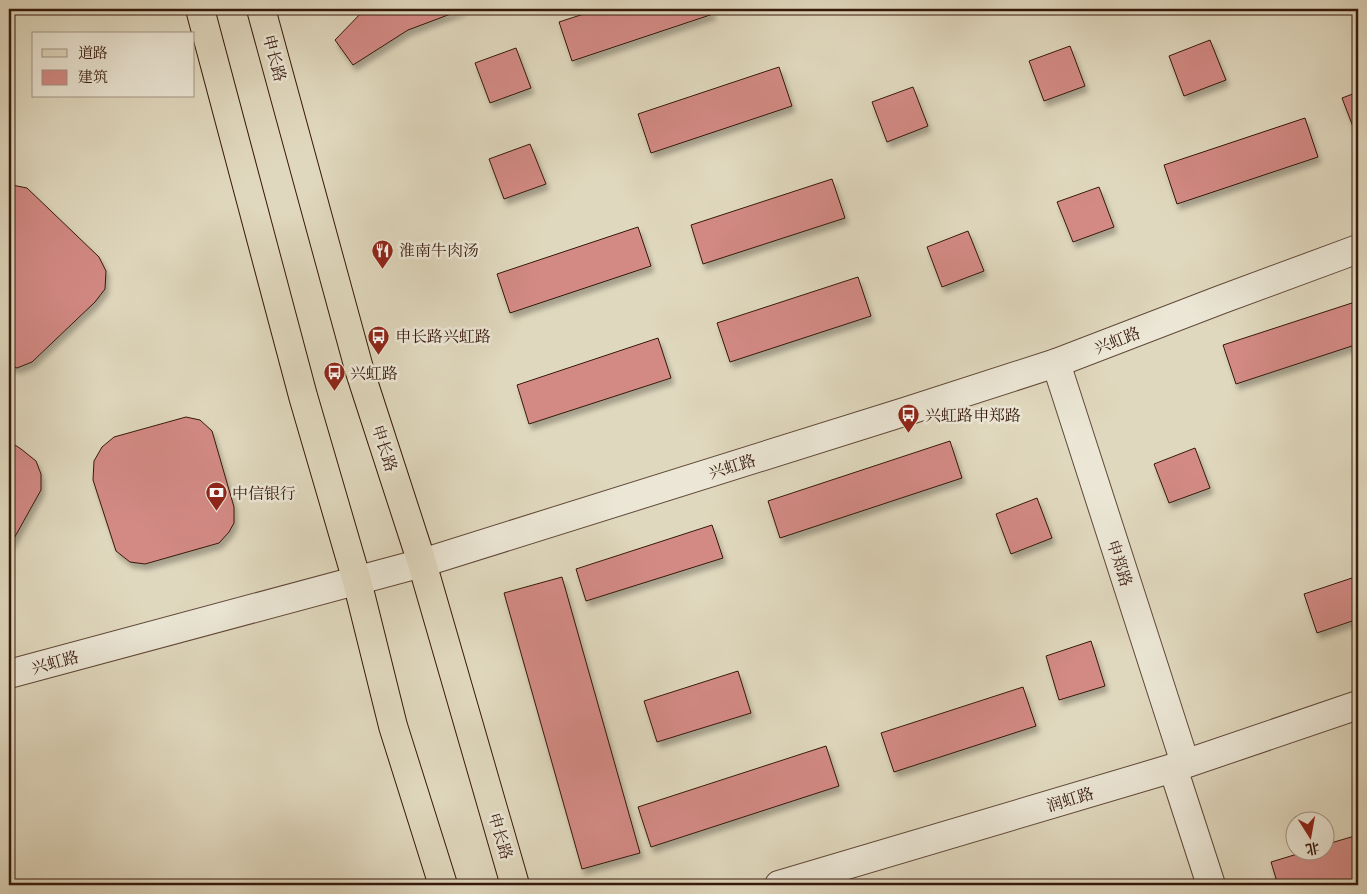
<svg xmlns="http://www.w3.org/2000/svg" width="1367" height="894" viewBox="0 0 1367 894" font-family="'IM FELL Double Pica','Noto Serif SC',serif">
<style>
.building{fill:#d38a85;stroke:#36190b;filter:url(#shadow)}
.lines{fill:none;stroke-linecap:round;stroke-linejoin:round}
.minor-casing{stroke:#604938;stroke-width:30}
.major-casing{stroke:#36190b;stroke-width:30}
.minor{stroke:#ebe6d5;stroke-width:28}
.major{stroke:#e0d8be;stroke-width:28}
.labels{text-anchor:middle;stroke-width:5;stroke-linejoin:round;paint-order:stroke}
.street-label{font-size:16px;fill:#36190b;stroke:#ebe6d5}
.poi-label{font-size:16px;fill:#36190b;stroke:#ebe6d5;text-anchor:start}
</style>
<defs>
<filter id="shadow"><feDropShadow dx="3" dy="5.5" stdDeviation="2.5" flood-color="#0004"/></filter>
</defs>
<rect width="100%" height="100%" fill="#e0d8be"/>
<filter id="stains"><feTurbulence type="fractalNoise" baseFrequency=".004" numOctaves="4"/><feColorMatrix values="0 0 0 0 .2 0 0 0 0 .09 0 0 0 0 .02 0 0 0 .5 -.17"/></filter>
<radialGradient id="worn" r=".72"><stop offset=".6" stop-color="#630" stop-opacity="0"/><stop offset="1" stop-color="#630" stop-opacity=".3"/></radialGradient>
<g class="building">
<polygon points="365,9 464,9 408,30 353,65 335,40"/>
<polygon points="599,9 711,9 713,14 572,61 559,22"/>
<polygon points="1210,40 1226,80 1184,96 1169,56"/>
<polygon points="1070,46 1085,86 1044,101 1029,61"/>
<polygon points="516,48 531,88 490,103 475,63"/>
<polygon points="779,67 792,106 651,153 638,114"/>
<polygon points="913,87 928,126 887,142 872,102"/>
<polygon points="1358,92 1358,137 1357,137 1342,98"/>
<polygon points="1305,118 1318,157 1177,204 1164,165"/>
<polygon points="530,144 546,184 504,199 489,159"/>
<polygon points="832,179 845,218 703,264 691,225"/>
<polygon points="12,185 27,188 99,257 106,271 105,289 95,302 32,362 17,368 9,365 9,186"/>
<polygon points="1099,187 1114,227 1073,242 1057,202"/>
<polygon points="638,227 651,266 510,313 497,274"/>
<polygon points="968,231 984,271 942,287 927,247"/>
<polygon points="858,277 871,316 730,362 717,323"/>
<polygon points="1358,301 1358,344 1236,384 1223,345"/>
<polygon points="658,338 671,378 529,424 517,385"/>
<polygon points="186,417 200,420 212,431 234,507 234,523 229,532 219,543 145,564 130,562 116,551 93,480 94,461 102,447 114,437"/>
<polygon points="9,441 21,449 36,461 41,474 41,490 12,542 9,546"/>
<polygon points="950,441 962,478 780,538 768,501"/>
<polygon points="1195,448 1210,488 1169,503 1154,464"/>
<polygon points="1037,498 1052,538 1011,554 996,514"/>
<polygon points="712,525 723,558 586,601 576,569"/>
<polygon points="1358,576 1358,619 1317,633 1304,594"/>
<polygon points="562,577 640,853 582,869 504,593"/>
<polygon points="1091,641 1105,686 1059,700 1046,656"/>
<polygon points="738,671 751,713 657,742 644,701"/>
<polygon points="1023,687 1036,726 894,772 881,733"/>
<polygon points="826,746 839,786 651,847 638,807"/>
<polygon points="1358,835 1358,885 1278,885 1271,862 1304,852 1324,852 1324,845"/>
</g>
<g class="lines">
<defs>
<g id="minor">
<polyline points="1056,363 1185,763"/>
<polyline points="9,674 422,563 904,412 1056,363 1220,300 1358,249"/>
<polyline points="1173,768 1211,885"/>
<polyline points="779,885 1173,768 1358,705"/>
</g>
<g id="major">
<polyline points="200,9 303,396 357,581 393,726 443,885"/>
<polyline points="261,9 360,372 422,563 515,885"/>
</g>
</defs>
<use href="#minor" class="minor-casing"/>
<use href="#major" class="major-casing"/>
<use href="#minor" class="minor"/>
<use href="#major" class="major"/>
</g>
<defs>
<symbol id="restaurant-pin" viewBox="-11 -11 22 30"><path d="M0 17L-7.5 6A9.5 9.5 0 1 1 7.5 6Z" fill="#8f2418" stroke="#ebe6d5"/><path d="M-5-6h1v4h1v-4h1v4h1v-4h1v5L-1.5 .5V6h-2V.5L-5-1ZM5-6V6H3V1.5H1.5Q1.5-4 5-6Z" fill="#fff"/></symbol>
<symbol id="bus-pin" viewBox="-11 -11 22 30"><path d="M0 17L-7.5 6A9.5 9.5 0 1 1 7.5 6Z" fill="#8f2418" stroke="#ebe6d5"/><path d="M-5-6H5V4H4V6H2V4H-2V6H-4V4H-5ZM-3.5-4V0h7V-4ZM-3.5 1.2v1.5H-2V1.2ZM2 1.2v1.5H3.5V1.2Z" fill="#fff"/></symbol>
<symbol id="bank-pin" viewBox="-11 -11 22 30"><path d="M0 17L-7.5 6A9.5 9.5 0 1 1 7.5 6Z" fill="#8f2418" stroke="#ebe6d5"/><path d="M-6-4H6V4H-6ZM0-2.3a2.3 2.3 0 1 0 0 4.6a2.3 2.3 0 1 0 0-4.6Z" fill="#fff"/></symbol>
</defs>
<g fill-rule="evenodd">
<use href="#restaurant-pin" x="370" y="238" width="25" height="34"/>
<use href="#bus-pin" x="366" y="324" width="25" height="34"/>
<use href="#bus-pin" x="322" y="360" width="25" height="34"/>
<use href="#bus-pin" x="896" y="402" width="25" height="34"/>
<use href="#bank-pin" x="204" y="480" width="25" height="34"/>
</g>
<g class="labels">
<g class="street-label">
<text transform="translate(275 58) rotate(75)" y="6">申长路</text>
<text transform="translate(1117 340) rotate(-21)" y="6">兴虹路</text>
<text transform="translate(385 448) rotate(72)" y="6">申长路</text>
<text transform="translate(732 466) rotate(-17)" y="6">兴虹路</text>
<text transform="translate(1120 563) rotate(72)" y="6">申郑路</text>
<text transform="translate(55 662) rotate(-15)" y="6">兴虹路</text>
<text transform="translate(1070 799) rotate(-17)" y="6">润虹路</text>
<text transform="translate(501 836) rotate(74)" y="6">申长路</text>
</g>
<g class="poi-label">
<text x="399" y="256">淮南牛肉汤</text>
<text x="395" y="342">申长路兴虹路</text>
<text x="350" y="379">兴虹路</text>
<text x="925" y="421">兴虹路申郑路</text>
<text x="232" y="499">中信银行</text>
</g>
</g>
<rect width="1367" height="894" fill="none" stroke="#e0d8be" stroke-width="30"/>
<rect x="10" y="10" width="1347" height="874" fill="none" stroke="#36190b" stroke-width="2.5"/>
<rect x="15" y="15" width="1337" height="864" fill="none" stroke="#36190b"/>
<rect x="32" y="32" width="162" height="65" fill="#ebe6d5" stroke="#a39484"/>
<rect x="42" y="49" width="25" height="8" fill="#e0d8be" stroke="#a39484"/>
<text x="78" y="58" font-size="15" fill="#36190b">道路</text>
<rect x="42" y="70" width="25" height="15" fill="#d38a85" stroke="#a39484"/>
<text x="78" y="82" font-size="15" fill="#36190b">建筑</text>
<g transform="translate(1310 836) rotate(169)"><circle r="24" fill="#ebe6d5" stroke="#a39484"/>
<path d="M0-4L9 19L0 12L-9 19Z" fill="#8f2418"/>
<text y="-8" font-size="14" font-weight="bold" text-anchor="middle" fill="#36190b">北</text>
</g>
<rect width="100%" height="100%" filter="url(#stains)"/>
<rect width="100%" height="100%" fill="url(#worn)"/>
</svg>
